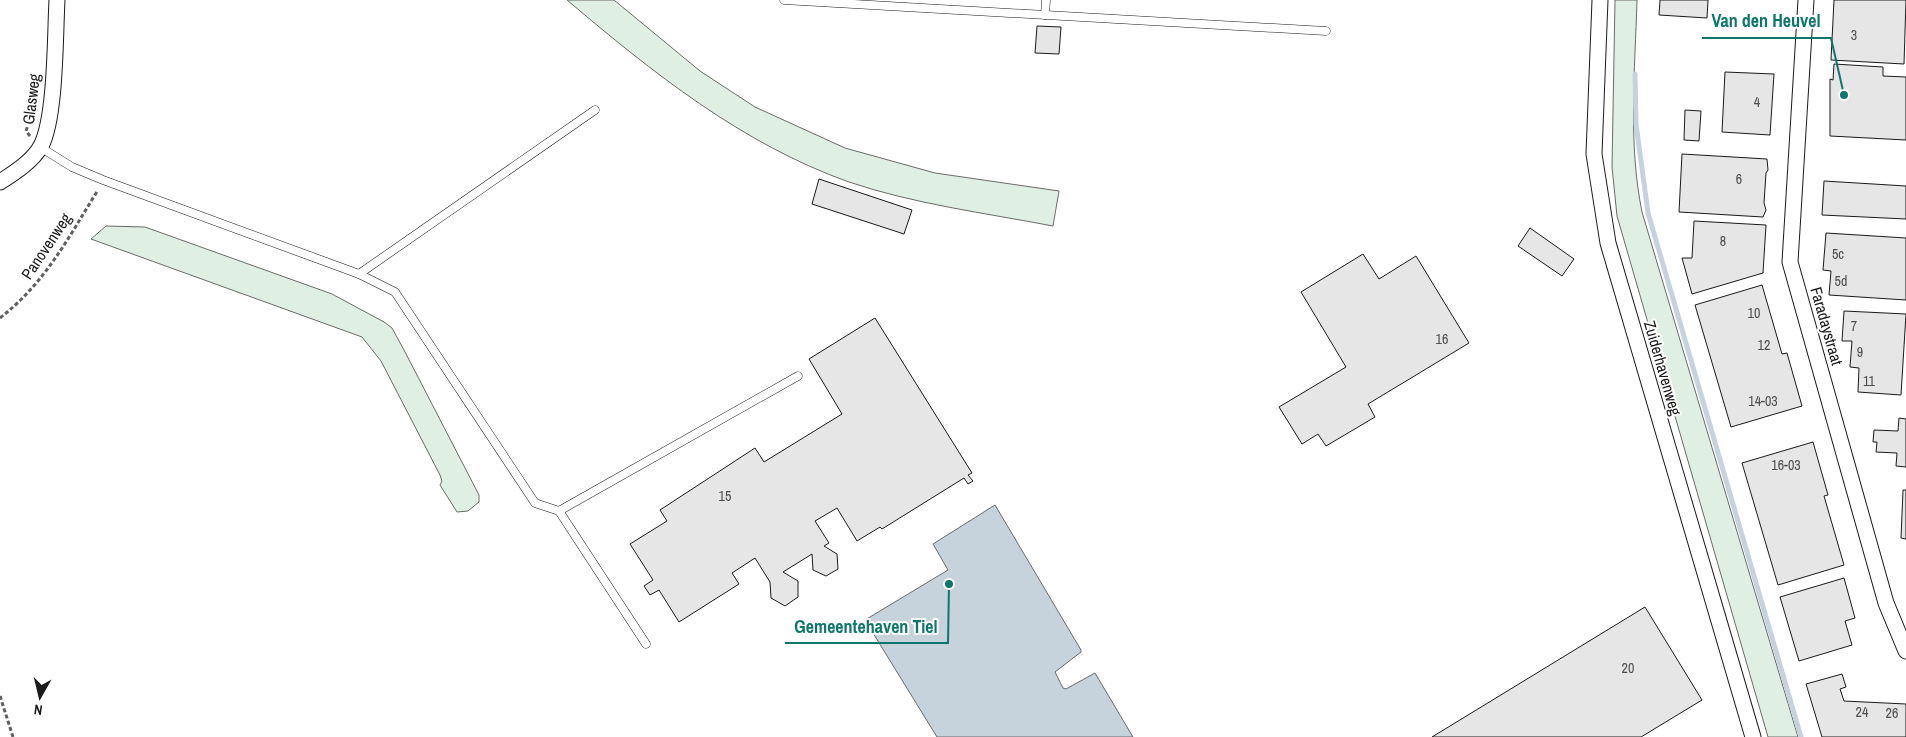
<svg xmlns="http://www.w3.org/2000/svg" width="1906" height="737" viewBox="0 0 1906 737" font-family="'Archivo Narrow',sans-serif">
<style>
.green{fill:#e0efe3;stroke:#6a6a6a}
.water{fill:#c6d2dc;stroke:#6a6a6a}
.lines{fill:none;stroke-linecap:round;stroke-linejoin:round}
.stream{stroke:#c6d2dc;stroke-width:5}
.building{fill:#e6e6e6;stroke:#1a1a1a}
.service-casing{stroke:#1a1a1a;stroke-width:9}
.minor-casing{stroke:#1a1a1a;stroke-width:17}
.path{stroke:#5f5f5f;stroke-width:3;stroke-dasharray:4 2.5;stroke-linecap:butt}
.service{stroke:#fff;stroke-width:8}
.minor{stroke:#fff;stroke-width:15}
.labels{text-anchor:middle;stroke-width:4;stroke-linejoin:round;paint-order:stroke}
.number-label{font-size:14px;fill:#4d4d4d}
.street-label{font-size:16px;fill:#1a1a1a;stroke:#fff}
.leader{fill:none;stroke:#0f766e;stroke-width:2}
.callout-dot{fill:#0f766e;stroke:#fff;stroke-width:2}
.callout-label{font-size:18px;text-anchor:middle;font-weight:bold;fill:#0f766e;stroke:#fff;stroke-width:4;stroke-linejoin:round;paint-order:stroke}
</style>
<rect width="100%" height="100%" fill="#fff"/>
<g class="green">
<path d="M567 0H614L700 71 755 107 845 148 935 173 1059 191 1053 226C985 213 914 204 849 182 742 144 652 72 567 0Z"/>
<path d="M1615 0H1637C1635 70 1628 143 1642 212L1798 737H1768L1617 216 1612 167Z"/>
<polygon points="106,226 145,227 332,294 384,322 392,328 404,350 479,495 479,502 468,511 457,512 440,485 442,481 440,475 381,361 362,337 91,239"/>
</g>
<polygon class="water" points="995,505 1081,650 1081,652 1055,672 1063,688 1066,689 1095,673 1133,737 937,737 865,620 948,570 933,544"/>
<g class="lines">
<polyline class="stream" points="1635,74 1636,124 1648,213 1801,737"/>
</g>
<g class="building">
<polygon points="1660,0 1708,0 1707,18 1659,15"/>
<polygon points="1834,0 1906,0 1904,64 1831,60"/>
<polygon points="1037,26 1061,27 1059,54 1035,53"/>
<polygon points="1834,64 1883,67 1883,76 1906,77 1906,140 1830,136 1830,79 1833,80"/>
<polygon points="1725,72 1774,74 1770,135 1722,132"/>
<polygon points="1685,110 1701,111 1699,141 1684,140"/>
<polygon points="1682,154 1767,159 1768,170 1766,173 1764,203 1766,210 1763,217 1679,212"/>
<polygon points="819,179 912,210 904,234 812,204"/>
<polygon points="1824,181 1906,186 1906,219 1822,215"/>
<polygon points="1694,221 1766,225 1763,273 1692,294 1682,258 1692,258"/>
<polygon points="1530,228 1574,259 1562,276 1518,246"/>
<polygon points="1826,233 1906,238 1906,300 1829,295 1831,271 1823,270"/>
<polygon points="1363,254 1379,279 1416,256 1469,343 1368,404 1375,417 1326,446 1318,434 1302,444 1279,407 1346,367 1301,292"/>
<polygon points="1762,285 1782,354 1787,353 1802,406 1731,427 1695,305"/>
<polygon points="1844,311 1906,314 1901,395 1858,392 1859,368 1850,367 1852,341 1842,341"/>
<polygon points="875,318 972,473 968,475 973,481 968,484 964,478 882,529 880,527 857,541 837,508 815,521 829,543 824,546 837,554 838,569 826,576 813,570 812,554 783,572 798,581 798,597 785,606 771,598 770,582 755,558 732,573 739,584 679,622 659,590 650,595 644,586 653,580 630,544 667,521 660,510 755,448 764,462 842,414 809,359"/>
<polygon points="1899,418 1906,419 1906,467 1896,466 1897,453 1876,452 1877,442 1873,442 1874,430 1898,431"/>
<polygon points="1813,442 1828,495 1824,496 1844,565 1778,585 1742,463"/>
<polygon points="1903,490 1906,490 1906,539 1901,538"/>
<polygon points="1844,578 1855,618 1845,621 1852,645 1799,661 1780,597"/>
<polygon points="1645,607 1702,700 1641,737 1432,737"/>
<polygon points="1842,674 1846,687 1840,689 1844,701 1906,704 1906,737 1822,737 1806,684"/>
</g>
<g class="lines">
<defs>
<g id="service">
<polyline points="784,0 1326,31"/>
<polyline points="1045,15 1046,0"/>
<polyline points="40,147 72,167 103,180 359,274 395,292 535,503 559,511 646,644"/>
<polyline points="359,274 595,110"/>
<polyline points="559,511 798,376"/>
</g>
<g id="minor">
<polyline points="1600,0 1594,154 1608,243 1753,737"/>
<polyline points="1806,0 1790,262 1886,603 1906,651"/>
<path d="M0 182C14 173 33 161 41 146 56 117 55 36 57 0"/>
</g>
</defs>
<use href="#service" class="service-casing"/>
<use href="#minor" class="minor-casing"/>
<g class="path">
<polyline points="30,136 26,131 35,103"/>
<path d="M0 318C46 282 68 238 98 190"/>
<polyline points="0,696 13,737"/>
</g>
<use href="#service" class="service"/>
<use href="#minor" class="minor"/>
</g>
<g class="labels">
<g class="number-label">
<text x="1854" y="40">3</text>
<text x="1757" y="107">4</text>
<text x="1739" y="184">6</text>
<text x="1723" y="246">8</text>
<text x="1838" y="259">5c</text>
<text x="1841" y="286">5d</text>
<text x="1754" y="318">10</text>
<text x="1854" y="331">7</text>
<text x="1442" y="344">16</text>
<text x="1764" y="350">12</text>
<text x="1860" y="357">9</text>
<text x="1869" y="386">11</text>
<text x="1763" y="406">14-03</text>
<text x="1786" y="470">16-03</text>
<text x="725" y="501">15</text>
<text x="1628" y="673">20</text>
<text x="1862" y="717">24</text>
<text x="1892" y="718">26</text>
</g>
<g class="street-label">
<text transform="translate(31 99) rotate(-83)" y="6">Glasweg</text>
<text transform="translate(46 246) rotate(-56)" y="6">Panovenweg</text>
<text transform="translate(1827 326) rotate(74)" y="6">Faradaystraat</text>
<text transform="translate(1663 368) rotate(74)" y="6">Zuiderhavenweg</text>
</g>
</g>
<path class="leader" d="M1844 95L1831 38H1702M949 584L948 643H785"/>
<g class="callout-dot">
<circle cx="1844" cy="95" r="5"/>
<circle cx="949" cy="584" r="5"/>
</g>
<g class="callout-label">
<text x="1766" y="27">Van den Heuvel</text>
<text x="866" y="633">Gemeentehaven Tiel</text>
</g>
<g transform="translate(40 697) rotate(188)" stroke="#ffffff" stroke-width="4" paint-order="stroke">
<path d="M0-4L9 19L0 12L-9 19Z" fill="#1a1a1a"/>
<text y="-8" font-size="14" font-weight="bold" text-anchor="middle" fill="#1a1a1a">N</text>
</g>
</svg>
